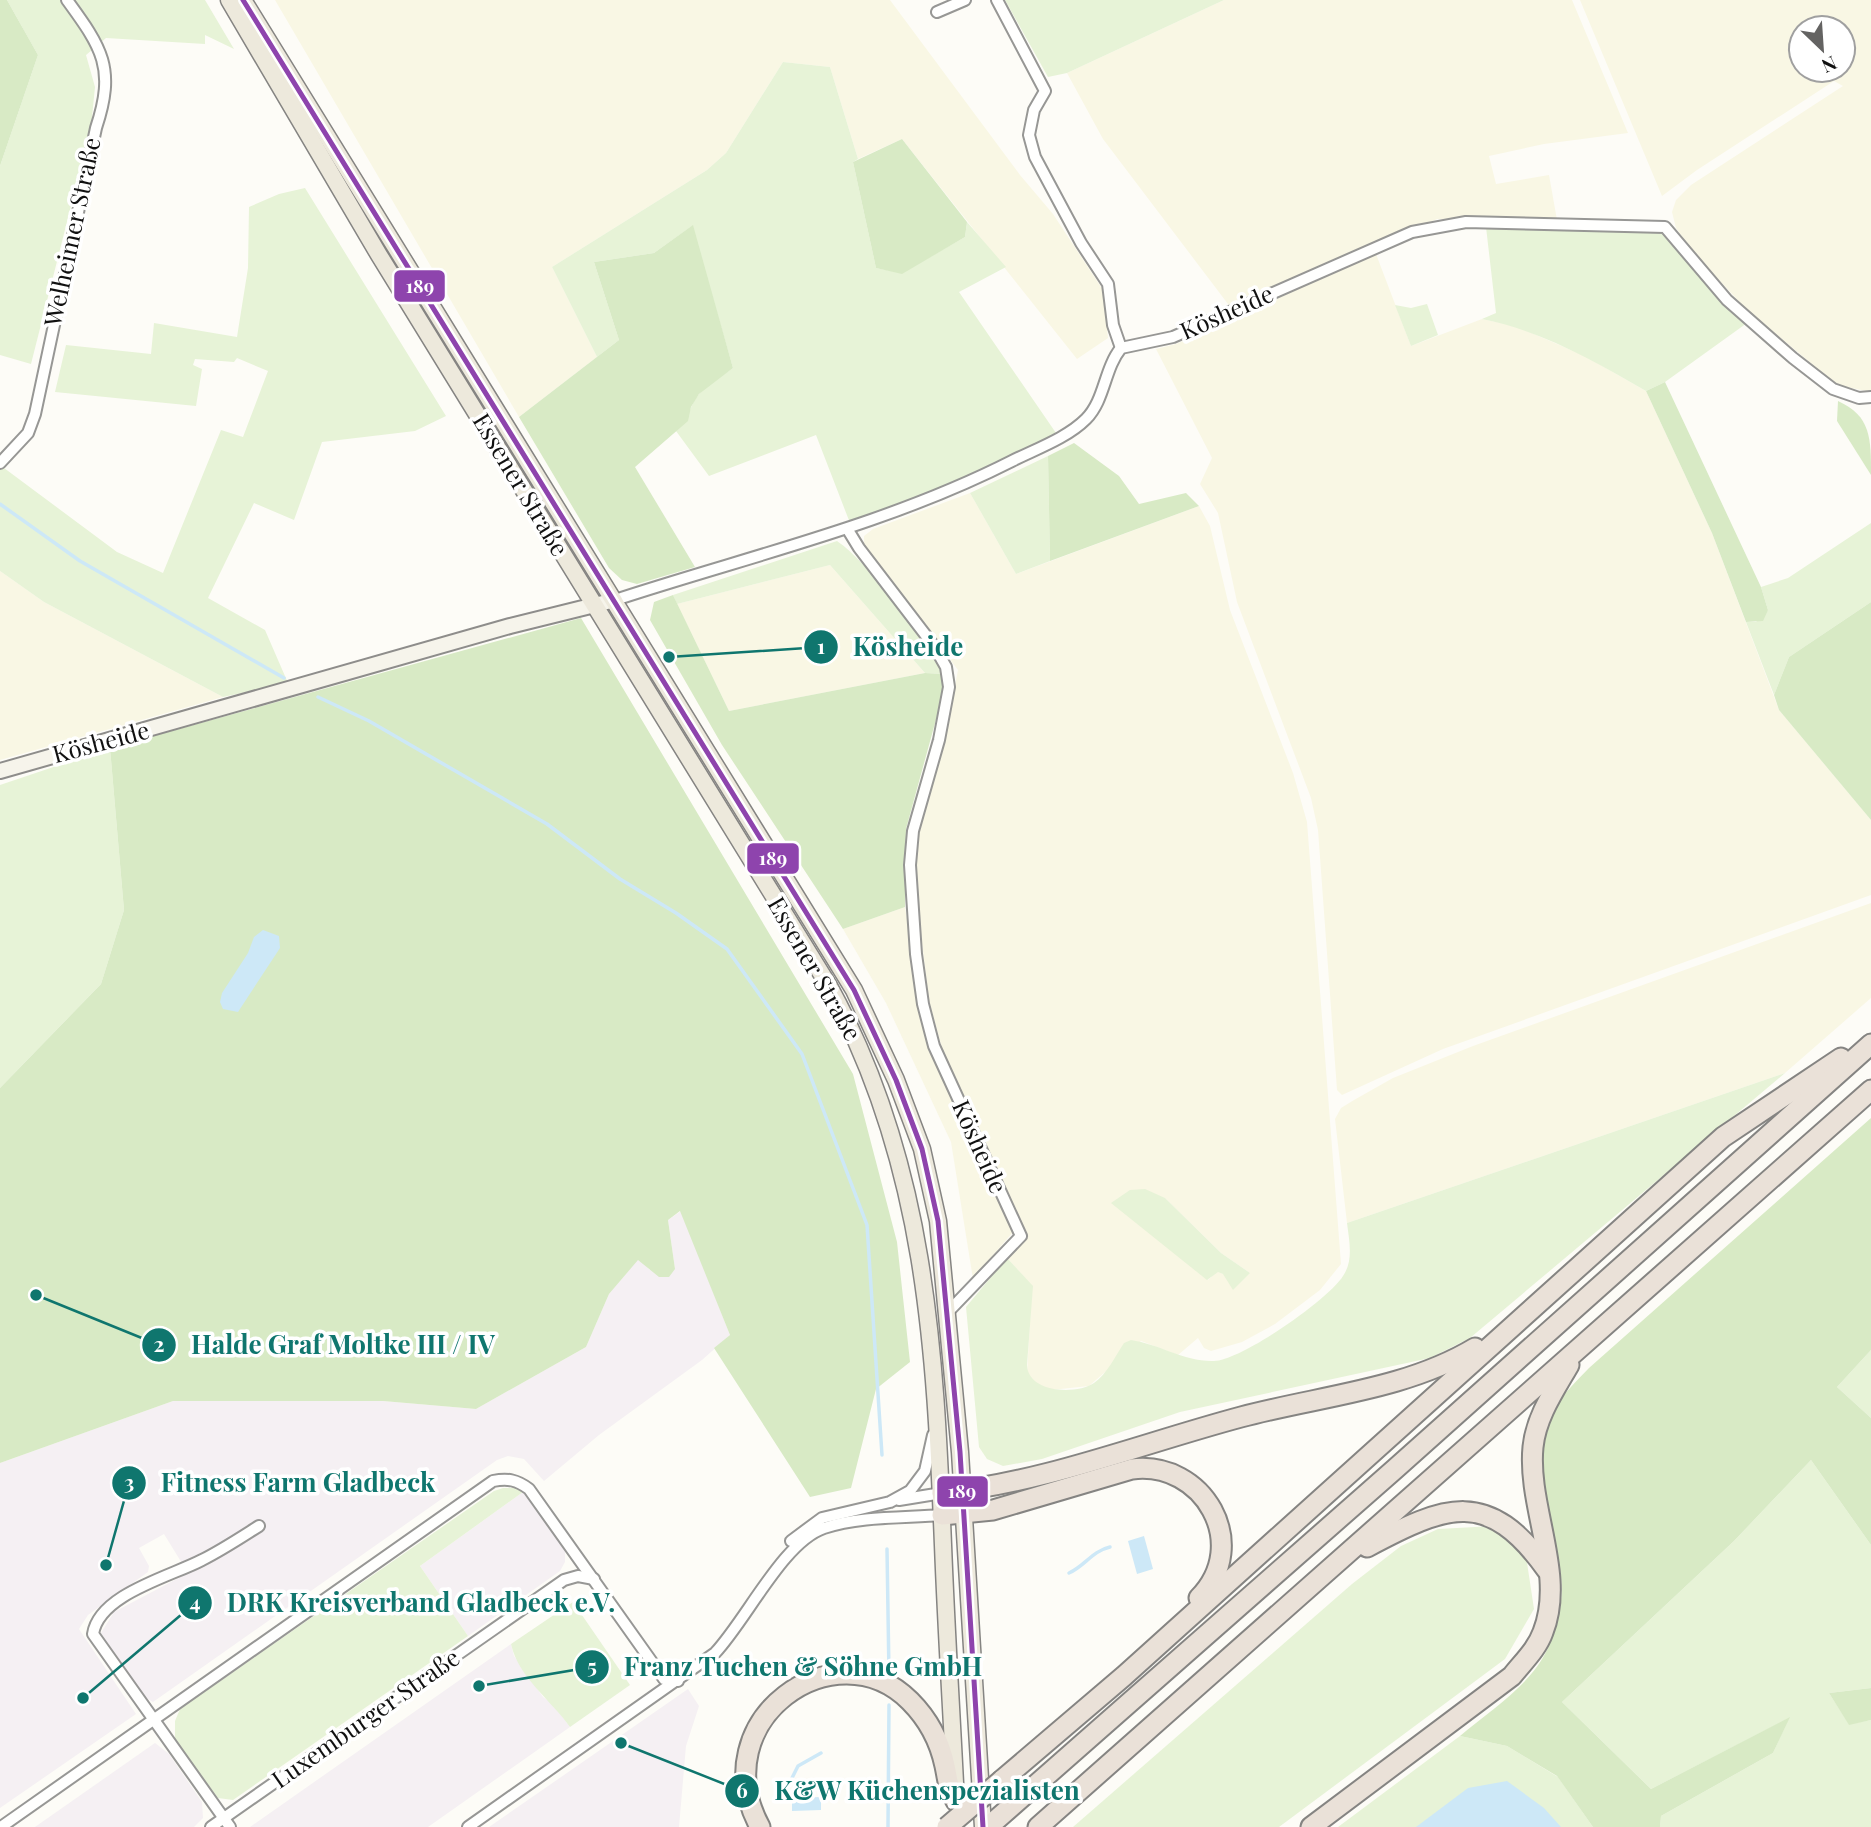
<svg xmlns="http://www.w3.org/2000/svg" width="1871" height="1827" viewBox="0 0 1871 1827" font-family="'Playfair Display',serif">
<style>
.industrial{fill:#f5f0f3}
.farmland{fill:#f9f7e4;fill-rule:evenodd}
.green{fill:#e7f3d7}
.forest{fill:#d8eac5}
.water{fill:#cde8f7}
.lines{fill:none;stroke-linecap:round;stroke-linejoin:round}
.stream{stroke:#cde8f7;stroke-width:3.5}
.street-casing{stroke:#979795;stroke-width:14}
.secondary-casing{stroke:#8e8d8b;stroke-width:18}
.primary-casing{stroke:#858482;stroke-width:19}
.highway-casing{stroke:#858482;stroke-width:23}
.street{stroke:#fffffe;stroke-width:10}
.secondary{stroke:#f6f4eb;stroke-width:14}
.primary{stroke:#ede9dc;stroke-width:16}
.highway{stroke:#eae1d8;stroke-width:19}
.highway-bridge-casing{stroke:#858482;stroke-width:23;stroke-linecap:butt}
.highway-bridge{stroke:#eae1d8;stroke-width:19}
.bus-1-casing{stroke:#fff;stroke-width:10}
.bus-1{stroke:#8e44ad;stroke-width:5}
.labels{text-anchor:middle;stroke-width:7;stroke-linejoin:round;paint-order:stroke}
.street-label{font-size:24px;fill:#111;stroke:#fff}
.leader{fill:none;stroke:#0f766e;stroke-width:2.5}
.callout-dot{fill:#0f766e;stroke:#fff;stroke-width:2.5}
.mark-label{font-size:21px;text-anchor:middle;font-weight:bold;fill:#fff}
.callout-label{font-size:26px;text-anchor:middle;font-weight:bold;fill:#0f766e;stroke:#fff;stroke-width:7;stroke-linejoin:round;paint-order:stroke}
.line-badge{stroke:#fff;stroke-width:2.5}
.badge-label{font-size:19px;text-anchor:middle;font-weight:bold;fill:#fff}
</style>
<rect width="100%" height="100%" fill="#fdfcf7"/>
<g class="industrial">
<polygon points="681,1211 730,1335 702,1360 599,1435 544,1481 524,1459 508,1456 497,1460 153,1702 143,1696 101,1633 114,1612 188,1573 164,1534 139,1548 149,1566 148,1572 88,1615 79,1629 136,1714 0,1808 0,1463 173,1401 383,1401 476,1409 586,1347 609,1294 638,1259 650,1270 675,1269 668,1220"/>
<polygon points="523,1492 565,1550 565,1562 560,1571 468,1636 420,1566"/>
<polygon points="511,1644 514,1656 543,1697 553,1704 570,1727 428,1827 250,1827"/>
<polygon points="688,1689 699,1706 686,1746 679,1827 489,1827"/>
<polygon points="155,1743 169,1754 202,1802 203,1818 194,1827 35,1827"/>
</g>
<g class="farmland">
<polygon points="275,0 890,0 1020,175 1053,214 1103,290 1108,338 1077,359 902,139 858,159 830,67 783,62 726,153 707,170 552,267 597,357 519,417"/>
<polygon points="1224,0 1572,0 1628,133 1544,144 1489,156 1496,184 1549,175 1557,220 1437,219 1231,308 1103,139 1067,73"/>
<path d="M1580 0H1871V392L1837 385 1746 309 1692 251 1676 228 1672 212 1676 200 1691 185 1843 86 1834 81 1697 170 1662 196ZM1801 28H1843V70H1801Z"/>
<polygon points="1376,254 1411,346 1482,319 1515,326 1585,356 1646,391 1712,533 1779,710 1871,820 1871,895 1443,1049 1342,1095 1337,1090 1318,830 1311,798 1237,602 1218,513 1200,484 1212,458 1156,349 1176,344"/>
<path d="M970 493 1016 574 1199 506 1210 526 1230 610 1293 773 1307 822 1341 1264 1320 1290 1275 1324 1242 1342 1211 1351 1204 1348 1198 1338 1178 1355 1141 1341 1089 1386 1051 1390 1035 1383 1027 1374 1032 1286 1007 1258 1027 1233 947 1066 929 1001 915 885 917 832 948 721 958 670 864 547V536L873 529ZM1165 1198 1221 1253 1250 1273 1223 1274 1217 1271 1208 1280Z"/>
<polygon points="830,565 925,673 729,711 677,604"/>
<polygon points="0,571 44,602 223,697 0,760"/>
<polygon points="1871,903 1871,998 1785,1073 1347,1223 1335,1119 1341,1108 1354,1100 1393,1078 1473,1046"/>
<polygon points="905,907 921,1004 1013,1232 973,1279 951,1142 886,1003 843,929"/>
</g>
<g class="green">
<polygon points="7,0 205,0 234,49 205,35 205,44 106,38 86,55 95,87 91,127 31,364 0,355 0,166 38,55"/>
<polygon points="1005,0 1224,0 1067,73 1048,77"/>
<path d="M783 62 830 67 858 159 853 162 876 268 902 273 965 237 967 222 1006 267 959 292 1056 433 960 481 850 523 816 435 709 476 676 431C691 419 688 406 700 393 709 384 722 376 733 368L692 226 654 253 594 262 619 340 597 357 552 267 707 170 726 153Z"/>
<polygon points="305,188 446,416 415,431 322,442 294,520 254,503 208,598 265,630 288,683 223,697 44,602 0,571 0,465 117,552 163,573 221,430 243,437 268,371 237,358 234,362 195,359 193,365 202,369 196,406 55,392 66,345 151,354 154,323 237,337 248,268 249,207 279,194"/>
<path d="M1486 227 1662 233 1675 244 1721 302 1747 323 1665 382 1646 391C1594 361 1542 331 1482 319L1496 313Z"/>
<polygon points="1427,304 1438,335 1411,346 1395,305 1411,308"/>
<polygon points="1048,456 1050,561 1016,574 970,493"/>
<polygon points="1871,523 1871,602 1789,657 1774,695 1746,622 1756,622 1768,610 1761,587 1788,578"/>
<path d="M837 541C868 562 928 640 943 674L925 673 830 565 677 604 673 595Z"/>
<polygon points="110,748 124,910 101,984 0,1088 0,785"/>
<path d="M1785 1073 1470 1338 1430 1358 1180 1412 1042 1459 1003 1466 987 1459 979 1447 966 1307 1007 1258 1033 1286 1027 1365C1028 1393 1076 1395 1094 1383 1107 1374 1116 1355 1124 1343L1131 1340C1159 1344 1185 1362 1214 1361 1242 1360 1329 1299 1343 1276 1354 1260 1349 1240 1347 1223Z"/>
<polygon points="1145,1189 1165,1198 1221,1253 1250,1273 1233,1290 1223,1274 1218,1272 1207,1280 1111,1203 1130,1190"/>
<polygon points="1871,1350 1871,1418 1837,1387"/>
<polygon points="1811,1460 1871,1545 1871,1688 1829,1693 1849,1724 1871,1720 1871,1827 1660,1827 1661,1816 1773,1753 1789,1718 1651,1789 1562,1702 1734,1541"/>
<polygon points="503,1488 515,1488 523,1492 420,1566 468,1636 233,1800 218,1798 175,1740 175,1721 180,1709 494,1491"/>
<polygon points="1494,1526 1526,1556 1534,1609 1505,1659 1279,1827 1073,1827 1352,1584 1401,1546 1438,1529"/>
<path d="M573 1602 630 1685 570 1727C552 1701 518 1677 511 1644Z"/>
<polygon points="1460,1736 1507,1746 1558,1777 1593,1827 1338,1827"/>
</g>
<g class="forest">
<polygon points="0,0 7,0 38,55 0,166"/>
<polygon points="902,139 967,222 965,237 902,274 876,268 853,162"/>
<polygon points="693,225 733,368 699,394 691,407 688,421 635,467 695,567 637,584 622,580 609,568 519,417 619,340 594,262 654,253"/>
<polygon points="1665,382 1761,587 1768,610 1763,621 1746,622 1712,533 1646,391"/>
<path d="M1838 401C1871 416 1871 438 1871 475L1837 421Z"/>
<polygon points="1074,443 1119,476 1139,504 1186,493 1199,506 1050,561 1048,456"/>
<polygon points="673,595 729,711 925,673 943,674 943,694 906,829 905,907 843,929 722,745 650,620 654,602"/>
<polygon points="1871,602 1871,820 1779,710 1774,695 1789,657"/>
<polygon points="581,618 853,1074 897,1242 910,1362 876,1389 851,1488 810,1497 714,1348 730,1335 680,1211 668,1220 675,1269 669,1277 659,1277 638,1260 609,1294 586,1347 476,1409 383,1401 173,1401 0,1463 0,1088 101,984 124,910 110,748"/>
<path d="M1871 1118V1350L1837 1387 1871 1418V1545L1811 1460 1734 1541 1562 1702 1651 1789 1790 1717 1773 1753 1661 1816 1660 1827H1593L1557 1776 1507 1746 1460 1736C1489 1711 1530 1686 1547 1650 1557 1627 1564 1602 1561 1577 1554 1520 1527 1465 1555 1409 1562 1394 1578 1380 1589 1368Z"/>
<polygon points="1871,1688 1871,1720 1849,1725 1829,1693"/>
</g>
<g class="water">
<polygon points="263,930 279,936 280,948 238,1012 223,1009 220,1002 222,993 248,953 254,937"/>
<polygon points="1144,1536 1153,1569 1137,1574 1128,1541"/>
<polygon points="1507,1781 1544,1808 1561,1827 1416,1827 1468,1788"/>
<polygon points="821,1797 821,1810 792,1811 792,1798"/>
</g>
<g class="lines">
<g class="stream">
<polyline points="0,504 80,561 284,678"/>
<polyline points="318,697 369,721 547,824 620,879 676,913 727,949 802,1054 867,1225 882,1455"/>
<polyline points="887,1549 889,1675"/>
<path d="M1069 1573C1085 1566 1092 1551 1110 1547"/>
<polyline points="792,1778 798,1766 821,1753"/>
<polyline points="888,1827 889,1705"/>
</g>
<defs>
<g id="street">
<polyline points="997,0 1045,91 1034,110 1029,135 1035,157 1081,243 1108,284 1113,325 1121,348"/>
<polyline points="937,12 965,0"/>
<path d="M0 463 28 433 35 414 96 128C116 68 102 48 67 0"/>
<polyline points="848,530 859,548 934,646 946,667 949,687 939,740 913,831 910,865 916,954 923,1004 934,1046 1021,1236 947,1313"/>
<path d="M615 600C749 556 886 525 1012 461 1036 449 1067 438 1086 419 1105 400 1104 369 1121 348L1173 337 1412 232 1466 222 1665 227 1727 300 1793 358 1833 389 1859 398 1871 397"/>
<polyline points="899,1500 942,1493"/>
<polyline points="791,1541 822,1518 890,1502 910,1491 925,1471 933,1435"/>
<path d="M1 1827 493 1481C508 1478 517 1480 529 1489L664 1679 678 1681"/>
<polyline points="211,1827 564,1580 578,1576 594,1579"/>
<path d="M230 1827 93 1634C99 1594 172 1576 202 1560 222 1550 240 1538 259 1526"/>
<path d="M468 1827 715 1653C747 1619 783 1542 824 1528 860 1516 904 1518 942 1515"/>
</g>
<polyline id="secondary" points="0,771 510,626 615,600"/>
<g id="primary">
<path d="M229 0 379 255 829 986C926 1163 935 1348 943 1545 946 1624 951 1703 955 1783"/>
<polyline points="243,0 854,990 896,1080 922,1149 938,1221 960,1452 983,1827"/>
</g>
<g id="highway">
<path d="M942 1493C1046 1482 1140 1444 1241 1417 1319 1396 1405 1390 1475 1348"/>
<path d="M942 1515 993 1510 1132 1469C1203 1460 1252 1544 1199 1598"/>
<path d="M1367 1547C1446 1505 1488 1487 1547 1570"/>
<polyline points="1002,1780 1124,1676 1723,1137 1841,1058"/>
<path d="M760 1827C702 1720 835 1626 910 1701 928 1719 940 1742 945 1766 948 1780 948 1789 956 1801"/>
<polyline points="988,1827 1395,1469 1871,1044"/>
<polyline points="1038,1827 1871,1090"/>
<path d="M1311 1827 1512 1676C1523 1662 1537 1649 1543 1632 1566 1574 1527 1507 1533 1447 1536 1417 1554 1391 1569 1365"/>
</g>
</defs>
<use href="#street" class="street-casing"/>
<use href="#secondary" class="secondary-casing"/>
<use href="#primary" class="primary-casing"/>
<use href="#highway" class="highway-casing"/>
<use href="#street" class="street"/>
<use href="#secondary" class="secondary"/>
<use href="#primary" class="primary"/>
<use href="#highway" class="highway"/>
<defs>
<polyline id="highway-bridge" points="947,1827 1002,1780"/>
</defs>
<use href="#highway-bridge" class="highway-bridge-casing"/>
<use href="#highway-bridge" class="highway-bridge"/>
<defs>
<polyline id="bus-1" points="243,0 854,990 896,1080 922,1149 938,1221 960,1452 983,1827"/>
</defs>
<use href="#bus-1" class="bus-1-casing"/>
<use href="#bus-1" class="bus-1"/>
</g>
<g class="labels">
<g class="street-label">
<text transform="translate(73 232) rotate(-78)" y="8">Welheimer Straße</text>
<text transform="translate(1227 313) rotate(-24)" y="8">Kösheide</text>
<text transform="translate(520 485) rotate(59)" y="8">Essener Straße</text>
<text transform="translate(101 743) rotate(-15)" y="8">Kösheide</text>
<text transform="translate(814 969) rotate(60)" y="8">Essener Straße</text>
<text transform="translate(979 1147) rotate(66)" y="8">Kösheide</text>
<text transform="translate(366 1719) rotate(-35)" y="8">Luxemburger Straße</text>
</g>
</g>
<path class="leader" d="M669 657L821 647M36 1295L159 1345M106 1565L129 1483M83 1698L195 1603M479 1686L592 1667M621 1743L742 1791"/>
<g class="callout-dot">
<circle cx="669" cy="657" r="7"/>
<circle cx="36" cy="1295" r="7"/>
<circle cx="106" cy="1565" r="7"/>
<circle cx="83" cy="1698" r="7"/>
<circle cx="479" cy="1686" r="7"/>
<circle cx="621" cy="1743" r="7"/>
<circle cx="821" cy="647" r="18"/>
<circle cx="159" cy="1345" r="18"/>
<circle cx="129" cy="1483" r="18"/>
<circle cx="195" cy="1603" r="18"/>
<circle cx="592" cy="1667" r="18"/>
<circle cx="742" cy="1791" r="18"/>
</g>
<g class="mark-label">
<text x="821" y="654">1</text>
<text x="159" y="1352">2</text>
<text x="129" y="1490">3</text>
<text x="195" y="1610">4</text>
<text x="592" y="1674">5</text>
<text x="742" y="1798">6</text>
</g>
<g class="callout-label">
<text x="908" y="656">Kösheide</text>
<text x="343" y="1354">Halde Graf Moltke III / IV</text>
<text x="298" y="1492">Fitness Farm Gladbeck</text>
<text x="421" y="1612">DRK Kreisverband Gladbeck e.V.</text>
<text x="803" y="1676">Franz Tuchen &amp; Söhne GmbH</text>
<text x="927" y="1800">K&amp;W Küchenspezialisten</text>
</g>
<g class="line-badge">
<rect x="393" y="269" width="53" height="34" rx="7" fill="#8e44ad"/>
<rect x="746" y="842" width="54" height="33" rx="7" fill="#8e44ad"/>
<rect x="936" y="1475" width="53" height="33" rx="7" fill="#8e44ad"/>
</g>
<g class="badge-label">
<text x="420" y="293">189</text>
<text x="773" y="865">189</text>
<text x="962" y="1498">189</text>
</g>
<g transform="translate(1822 49) rotate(155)"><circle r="33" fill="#ffffff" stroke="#a0a0a0" stroke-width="2"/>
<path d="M0-5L12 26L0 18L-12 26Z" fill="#646362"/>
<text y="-10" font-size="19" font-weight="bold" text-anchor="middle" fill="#111111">N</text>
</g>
</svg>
